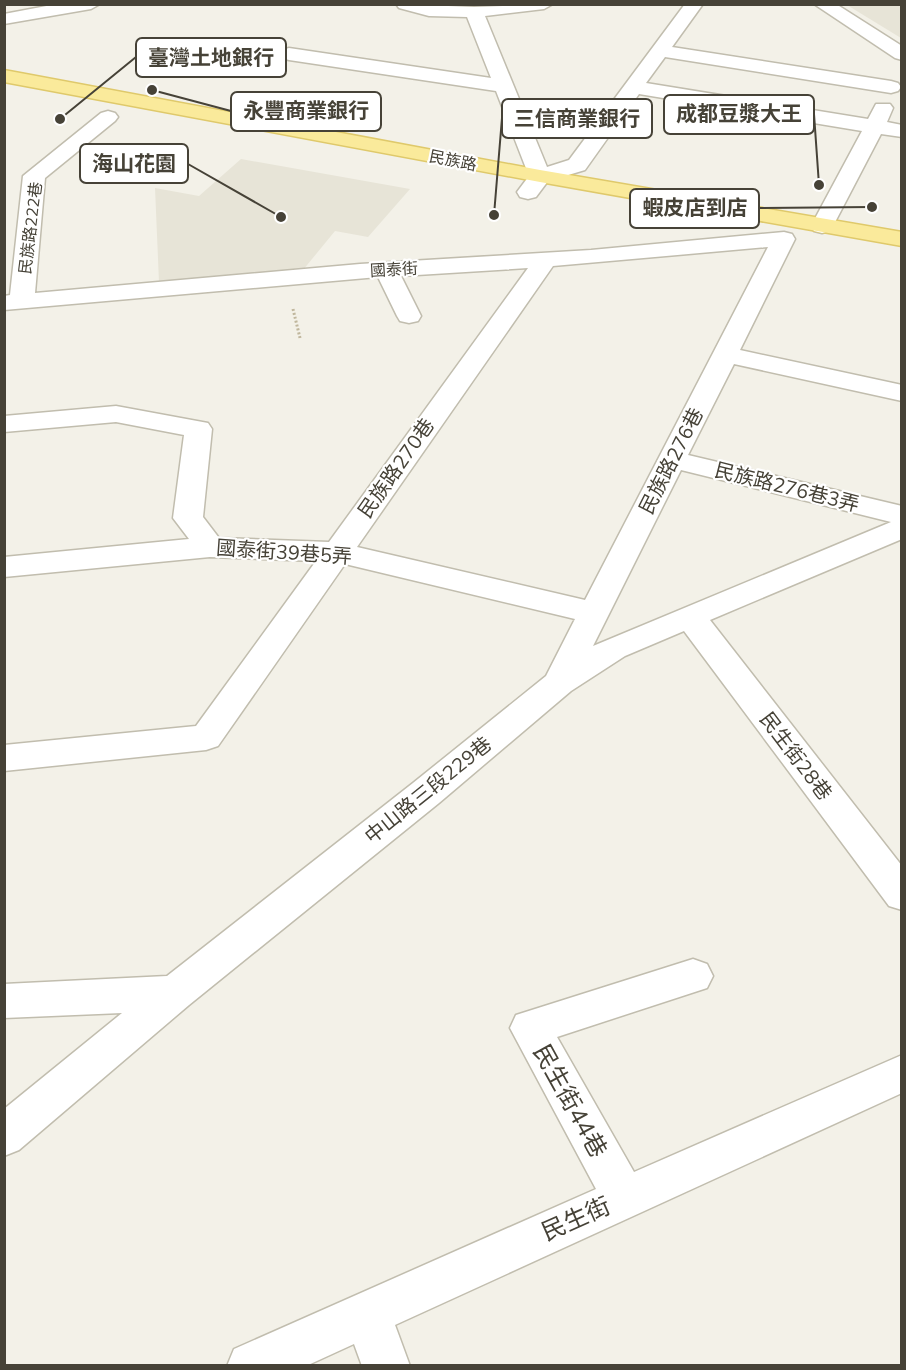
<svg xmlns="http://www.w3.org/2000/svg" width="906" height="1370" viewBox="0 0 906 1370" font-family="'Nunito Sans','Noto Sans TC',sans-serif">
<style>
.residential{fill:#e7e4d7}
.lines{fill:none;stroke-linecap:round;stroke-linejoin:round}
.minor-casing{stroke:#c1bdae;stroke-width:3}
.major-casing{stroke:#dfc96b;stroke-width:3}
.path{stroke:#c0b79d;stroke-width:3;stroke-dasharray:2 2;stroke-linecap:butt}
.minor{fill:#fff;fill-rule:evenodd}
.major{fill:#faea9b;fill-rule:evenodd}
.labels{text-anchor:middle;stroke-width:4.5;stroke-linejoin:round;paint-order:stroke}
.far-street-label{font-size:16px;fill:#464237;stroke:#fff}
.street-label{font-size:20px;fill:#464237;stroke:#fff}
.near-street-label{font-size:24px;fill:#464237;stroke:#fff}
.leader{fill:none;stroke:#464237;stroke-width:2}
.callout-dot{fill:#464237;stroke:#fff;stroke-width:2}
.callout{fill:#fff;stroke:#464237;stroke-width:2}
.callout-label{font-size:21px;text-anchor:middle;font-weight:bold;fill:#464237}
</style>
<rect width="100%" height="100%" fill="#f3f1e8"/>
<g class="residential">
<polygon points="847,5 901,5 901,38"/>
<polygon points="241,159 410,189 368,237 335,231 303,270 159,282 155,188 199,196"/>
</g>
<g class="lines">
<defs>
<g id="minor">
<polygon points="57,4 100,4 91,9 4,24 4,14"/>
<polygon points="396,4 474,7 553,4 544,9 485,16 547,167 569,160 685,4 703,4 672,47 891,81 898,83 901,87 898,91 891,93 665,57 646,83 868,119 876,104 890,104 893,108 887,122 902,125 902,137 881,134 833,226 830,231 822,233 814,231 811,226 862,131 639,94 585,170 548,181 536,197 528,199 520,197 517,192 529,176 496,91 289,60 282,58 280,54 282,50 289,48 491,78 467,17 429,16 399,8"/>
<polygon points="814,4 836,4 902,46 902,60 895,58"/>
<path d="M108 111 115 113 118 117 115 121 45 178 35 293 360 264 591 250 784 232 792 234 795 239 740 350 902 385V401L734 364 688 455 902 506V539L710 620 902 866V910L889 906 684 631 625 656 571 691 439 803 189 1005 19 1150 4 1156V1109L122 1013 4 1018V984L167 976 413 783 546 676 575 619 345 564 218 746 206 750 4 771V745L196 726 316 561 210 557 4 577V557L189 539 173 518 184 435 116 422 4 432V416L116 406 208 423 212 429 203 517 219 538 329 542 528 268 401 276 421 316 418 321 409 323 400 321 397 316 378 277 4 310V296L10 295 23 176 101 113ZM768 247 585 600 357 547 553 266ZM681 470 891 522 593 646Z"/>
<polygon points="693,959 707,964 713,976 707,988 557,1037 634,1172 902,1055 902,1093 395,1325 410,1366 362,1366 354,1344 306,1366 227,1366 234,1349 596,1189 510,1028 516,1015"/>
</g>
<polygon id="major" points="4,70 540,170 902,232 902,246 540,182 4,82"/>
</defs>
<use href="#minor" class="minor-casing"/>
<use href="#major" class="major-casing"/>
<polyline class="path" points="293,309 300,338"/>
<use href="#minor" class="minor"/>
<use href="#major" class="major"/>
</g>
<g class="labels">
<g class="far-street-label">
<text transform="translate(453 160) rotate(11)" y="6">民族路</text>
<text transform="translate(30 228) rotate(-83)" y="6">民族路222巷</text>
<text transform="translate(394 269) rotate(-3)" y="6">國泰街</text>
</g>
<g class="street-label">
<text transform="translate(671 461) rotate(-63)" y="7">民族路276巷</text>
<text transform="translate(396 468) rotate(-55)" y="7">民族路270巷</text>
<text transform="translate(787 487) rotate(14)" y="7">民族路276巷3弄</text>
<text transform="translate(284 552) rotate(4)" y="7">國泰街39巷5弄</text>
<text transform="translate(796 756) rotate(53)" y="7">民生街28巷</text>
<text transform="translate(428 790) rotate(-39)" y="7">中山路三段229巷</text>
</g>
<g class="near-street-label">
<text transform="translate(570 1101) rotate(61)" y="8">民生街44巷</text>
<text transform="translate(576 1219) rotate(-24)" y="8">民生街</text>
</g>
</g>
<path class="leader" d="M60 119L136 57M152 90L231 111M819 185L814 114M494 215L502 118M281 217L188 164M872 207L759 208"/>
<g class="callout-dot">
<circle cx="60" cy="119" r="6"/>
<circle cx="152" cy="90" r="6"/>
<circle cx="819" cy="185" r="6"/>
<circle cx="494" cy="215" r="6"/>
<circle cx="281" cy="217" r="6"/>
<circle cx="872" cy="207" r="6"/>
</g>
<g class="callout">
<rect x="136" y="38" width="150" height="39" rx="6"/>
<rect x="231" y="92" width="150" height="39" rx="6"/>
<rect x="664" y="95" width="150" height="39" rx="6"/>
<rect x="502" y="99" width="150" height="39" rx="6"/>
<rect x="80" y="144" width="108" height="39" rx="6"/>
<rect x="630" y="189" width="129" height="39" rx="6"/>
</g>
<g class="callout-label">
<text x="211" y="65">臺灣土地銀行</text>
<text x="306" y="118">永豐商業銀行</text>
<text x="739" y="121">成都豆漿大王</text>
<text x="577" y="126">三信商業銀行</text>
<text x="134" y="171">海山花園</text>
<text x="695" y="215">蝦皮店到店</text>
</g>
<rect width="906" height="1370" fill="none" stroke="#464237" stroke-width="12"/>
</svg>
